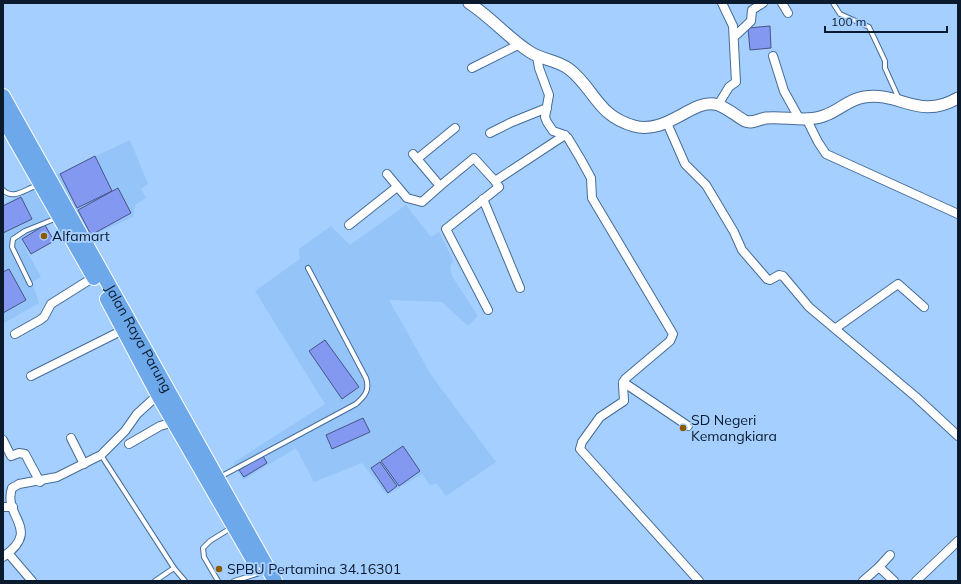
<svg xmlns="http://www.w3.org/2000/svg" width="961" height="584" viewBox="0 0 961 584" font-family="Mulish,sans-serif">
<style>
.built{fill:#95c4f9}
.building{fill:#8398f1;stroke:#485485}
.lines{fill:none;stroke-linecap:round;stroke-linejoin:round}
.service-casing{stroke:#466c97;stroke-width:6}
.minor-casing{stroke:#466c97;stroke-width:10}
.tertiary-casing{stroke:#466c97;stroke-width:13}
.trunk-casing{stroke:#fff;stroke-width:16}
.service{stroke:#fff;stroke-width:4}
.minor{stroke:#fff;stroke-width:8}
.tertiary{stroke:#fff;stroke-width:11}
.trunk{stroke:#6ca8ea;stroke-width:14}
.poi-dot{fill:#8b5a02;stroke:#a5cfff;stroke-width:1.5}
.labels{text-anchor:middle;stroke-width:4;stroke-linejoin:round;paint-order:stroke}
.poi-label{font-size:14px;fill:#0b1a2c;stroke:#a5cfff;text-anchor:start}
.street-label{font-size:14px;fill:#0b1a2c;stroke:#a5cfff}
</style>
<rect width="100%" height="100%" fill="#a5cfff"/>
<g class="built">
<polygon points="130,140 148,184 141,189 146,198 135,205 133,217 87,238 51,177"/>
<polygon points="36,188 54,220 22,238 22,242 41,277 32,282 39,303 4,323 3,204"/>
<polygon points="406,205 431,237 439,232 453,260 450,267 452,276 478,316 468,326 442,302 389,300 431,375 496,462 446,496 437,484 430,485 422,474 387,495 362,463 314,482 296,448 243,480 233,463 325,404 255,291 300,259 299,249 331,226 350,245"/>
</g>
<g class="building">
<polygon points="770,26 771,48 750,50 748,28"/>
<polygon points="95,156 112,191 77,208 60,174"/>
<polygon points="118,188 131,213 91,235 78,210"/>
<polygon points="21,197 32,219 3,233 3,206"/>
<polygon points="45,225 54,241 31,254 22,239"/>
<polygon points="9,269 26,300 3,313 3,272"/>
<polygon points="325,340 359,387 342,399 309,351"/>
<polygon points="363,418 370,432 332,449 326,435"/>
<polygon points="403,446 420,471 399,486 381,461"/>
<polygon points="263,456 267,463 244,477 239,470"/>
<polygon points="380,462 397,486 388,493 371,468"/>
</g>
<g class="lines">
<defs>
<g id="service">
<polyline points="833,3 840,14 869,27 885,61 885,68 899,99"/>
<path d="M3 190C14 201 26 188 39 185"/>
<polyline points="30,284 12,247 13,239 25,231 57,218"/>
<polyline points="101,455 174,568 155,581"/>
<path d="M220 477 356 404C365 396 370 390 366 378L308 268"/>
<polyline points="174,568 185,581"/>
<polyline points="218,581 204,557 203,548 210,541 231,528"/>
<polyline points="234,581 266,571"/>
</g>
<g id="minor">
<polyline points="782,3 788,13"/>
<polyline points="735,36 751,21 752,10 763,3"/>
<polyline points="537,56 539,68 549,95 545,117 547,122 553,131 562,134 568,138 580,158 591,178 592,198 673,334 670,341 625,379 623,385 624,401 600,417 582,442 580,449 699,581"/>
<polyline points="773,56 784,91 799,118"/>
<polyline points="472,68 520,44"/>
<polyline points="718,105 729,87 736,82 733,26 722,3"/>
<polyline points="806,118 818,142 826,154 958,214"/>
<polyline points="667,123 685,164 706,185 734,232 742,250 767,279 770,280 779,275 783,276 809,307 916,397 958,436"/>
<polyline points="490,133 512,122 547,108"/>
<polyline points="413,154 440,186 474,158 495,181 565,135"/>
<polyline points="417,159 455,128"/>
<polyline points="387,174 407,198 422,202 440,186"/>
<polyline points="483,199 520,288"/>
<polyline points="349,225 397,187"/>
<polyline points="488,310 446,229 499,187 495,181"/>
<polyline points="836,328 898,284 924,307"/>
<polyline points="15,334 40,320 44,317 51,304 94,277"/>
<polyline points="31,376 123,330"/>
<polyline points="623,382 688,426"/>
<polyline points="71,438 84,464"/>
<polyline points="3,440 11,456 19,453 25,454 40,482"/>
<polyline points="129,444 160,426 174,422"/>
<polyline points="3,507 13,507"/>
<polyline points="8,553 32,581"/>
<polyline points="890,555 879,567 894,581"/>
<path d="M3 557C43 529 2 517 12 488L19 484 57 477 101 455 125 431 137 414 161 392"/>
<polyline points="863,581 879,567"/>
<polyline points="916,581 958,541"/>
</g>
<path id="tertiary" d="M469 3C491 17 508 38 530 52 542 60 557 60 569 69 595 89 596 115 634 126 666 135 692 100 714 104 724 105 736 116 745 121 752 124 759 119 766 118 785 116 808 123 826 115 840 110 849 99 864 97 900 91 918 121 958 98"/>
<g id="trunk">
<path id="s1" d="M3 96 275 581"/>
<polyline points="3,118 94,278"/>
<polyline points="107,299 158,395 252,558"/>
</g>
</defs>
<use href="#service" class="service-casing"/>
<use href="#minor" class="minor-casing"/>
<use href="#tertiary" class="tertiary-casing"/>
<use href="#trunk" class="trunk-casing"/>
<use href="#service" class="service"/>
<use href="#minor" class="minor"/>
<use href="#tertiary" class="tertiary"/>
<use href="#trunk" class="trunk"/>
</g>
<g class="poi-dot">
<circle cx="44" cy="236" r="4"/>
<circle cx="683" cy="428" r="4"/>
<circle cx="219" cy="569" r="4"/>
</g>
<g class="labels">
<g class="poi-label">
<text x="52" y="241">Alfamart</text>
<text x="691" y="425">SD Negeri<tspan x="691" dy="16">Kemangkiara</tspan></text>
<text x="227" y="574">SPBU Pertamina 34.16301</text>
</g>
<g class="street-label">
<text dy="5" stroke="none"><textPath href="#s1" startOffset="278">Jalan Raya Parung</textPath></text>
</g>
</g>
<rect width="961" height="584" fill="none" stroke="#0b1a2c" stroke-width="8"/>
<path d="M825 26v6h122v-6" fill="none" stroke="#0b1a2c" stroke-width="2"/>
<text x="831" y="26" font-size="12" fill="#0b1a2c" stroke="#a5cfff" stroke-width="3" paint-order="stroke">100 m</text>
</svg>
